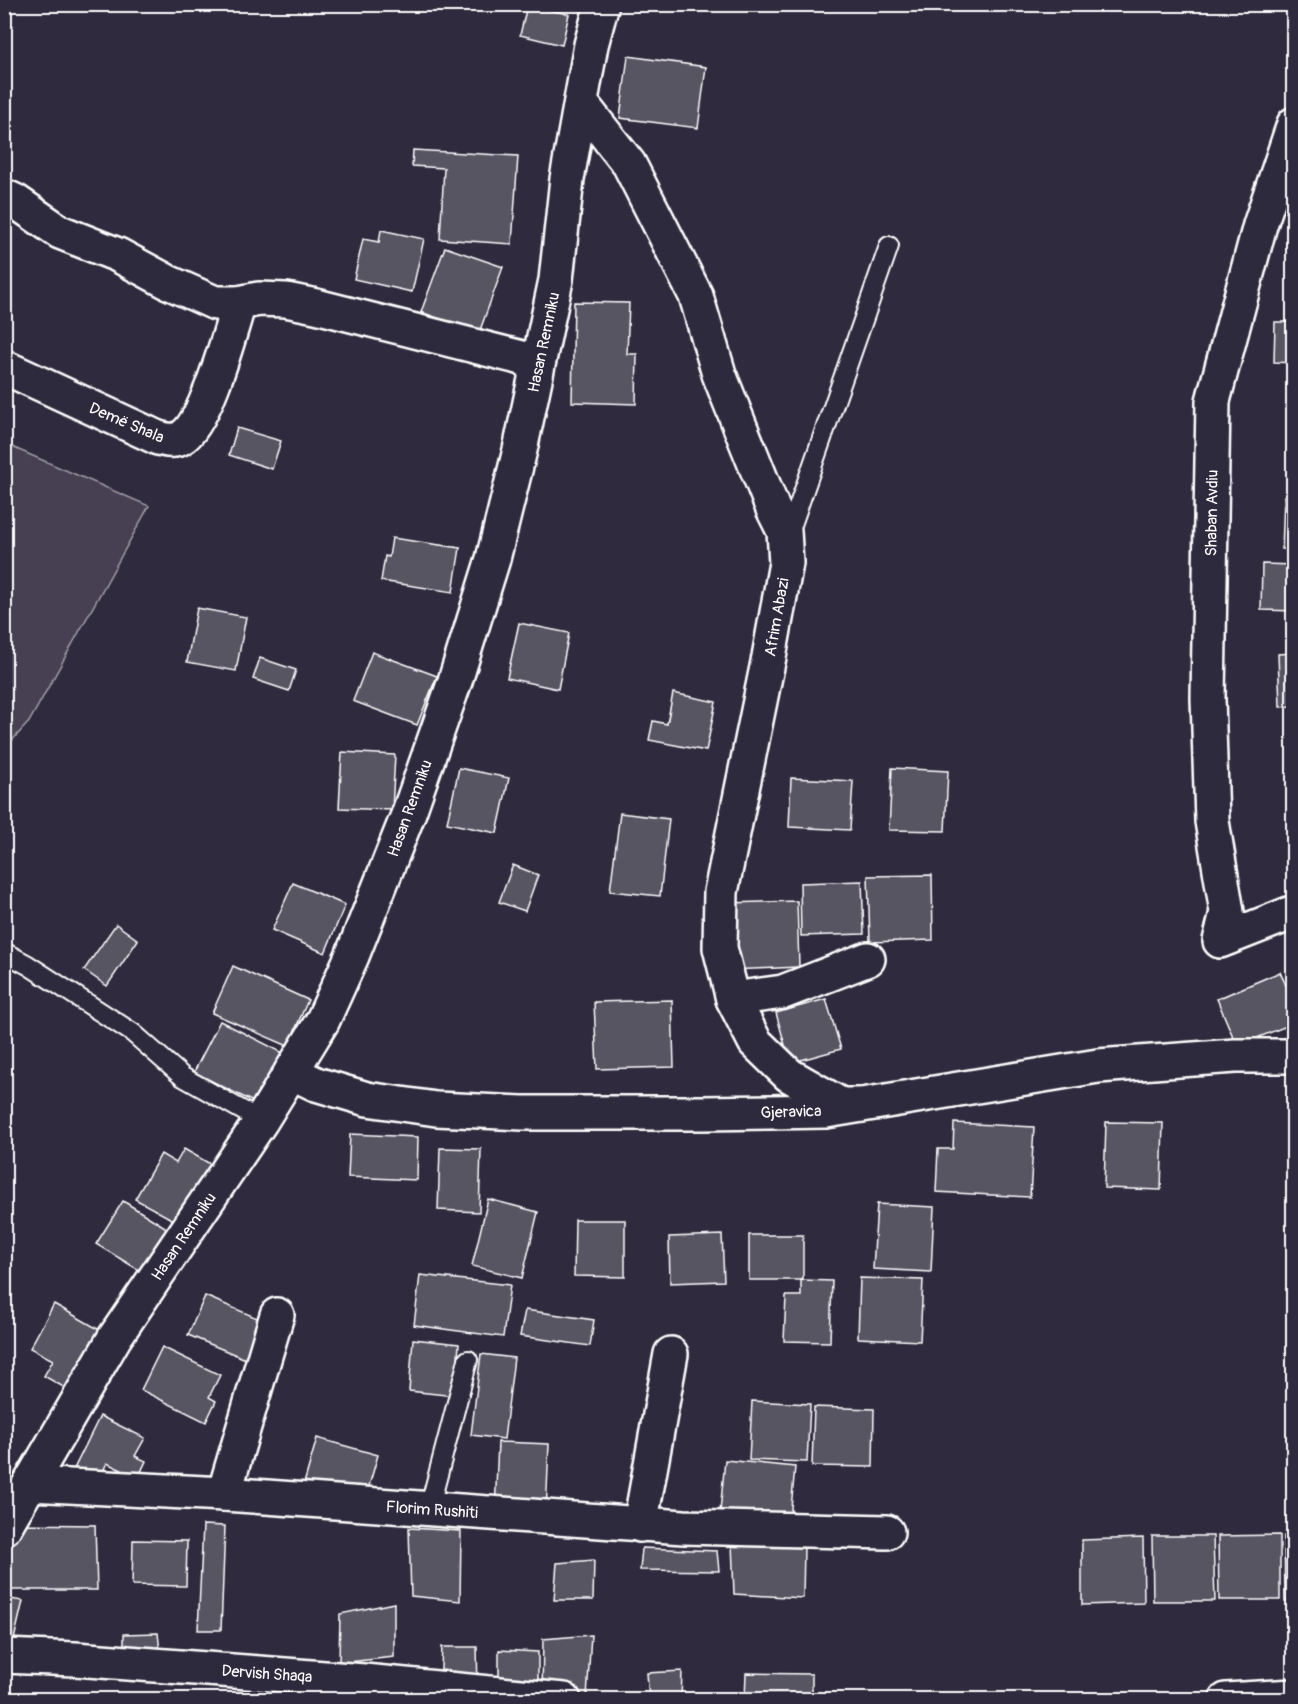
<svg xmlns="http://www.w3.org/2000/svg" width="1298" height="1704" viewBox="0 0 1298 1704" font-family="Pangolin,sans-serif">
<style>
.green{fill:#464152;stroke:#a2a0a8;stroke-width:1.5}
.building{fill:#595564;stroke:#fff;stroke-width:1.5}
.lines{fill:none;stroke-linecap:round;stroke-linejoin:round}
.service-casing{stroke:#fff;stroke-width:22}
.minor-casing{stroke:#fff;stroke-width:38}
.tertiary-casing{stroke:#fff;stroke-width:38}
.service{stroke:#2f2a3d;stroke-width:18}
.minor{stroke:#2f2a3d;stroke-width:33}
.tertiary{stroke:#2f2a3d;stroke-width:33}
.labels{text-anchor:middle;stroke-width:4.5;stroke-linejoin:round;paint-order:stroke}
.street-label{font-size:16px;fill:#fff;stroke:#2f2a3d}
</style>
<rect width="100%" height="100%" fill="#2f2a3d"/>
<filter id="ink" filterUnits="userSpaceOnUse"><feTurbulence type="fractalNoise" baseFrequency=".0167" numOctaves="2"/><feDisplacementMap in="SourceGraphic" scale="12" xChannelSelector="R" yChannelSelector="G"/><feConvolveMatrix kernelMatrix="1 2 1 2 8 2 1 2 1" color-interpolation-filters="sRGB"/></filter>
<g filter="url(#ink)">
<polygon class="green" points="5,444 149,506 29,722 5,748"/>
<g class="building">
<polygon points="527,6 569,14 562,45 520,35"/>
<polygon points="628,56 706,67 698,128 620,118"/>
<polygon points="413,150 518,156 512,244 440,239 444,168 412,166"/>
<polygon points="381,230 424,239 412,292 354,279 363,239 379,242"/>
<polygon points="445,247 503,267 479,333 421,312"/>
<polygon points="574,302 629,303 627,354 637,354 636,404 572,402"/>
<polygon points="1275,322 1294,322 1294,363 1274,362"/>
<polygon points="237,428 281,441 272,469 229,455"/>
<polygon points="1284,496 1294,496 1294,550 1282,549"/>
<polygon points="392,538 460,548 453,592 381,581 385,556 389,557"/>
<polygon points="1262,564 1294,565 1294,611 1261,610"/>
<polygon points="197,608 246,617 236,671 187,662"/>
<polygon points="519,623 569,633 558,689 507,678"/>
<polygon points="372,652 437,676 417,725 353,701"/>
<polygon points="1294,653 1294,706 1280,707 1278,654"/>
<polygon points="260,658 296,670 289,691 253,679"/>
<polygon points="673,693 716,702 706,751 649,740 653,721 667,724"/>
<polygon points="342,752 395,755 392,810 339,808"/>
<polygon points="459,768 509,778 497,833 447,823"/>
<polygon points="892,768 948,771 945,831 889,830"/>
<polygon points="791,778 853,781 850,830 789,827"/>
<polygon points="620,813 669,819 660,896 610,891"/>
<polygon points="513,865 538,875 525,911 499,902"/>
<polygon points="932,875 933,940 870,942 868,876"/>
<polygon points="862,881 864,934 801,936 800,883"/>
<polygon points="293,883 345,905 325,953 272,930"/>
<polygon points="797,901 799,967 729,970 726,903"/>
<polygon points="116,924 138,940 107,986 84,970"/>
<polygon points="233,966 308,1000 288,1046 212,1013"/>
<polygon points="1280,972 1294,1003 1294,1023 1237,1046 1217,999"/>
<polygon points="826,999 841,1049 790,1063 776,1013"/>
<polygon points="672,1000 674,1067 597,1069 594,1002"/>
<polygon points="220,1021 285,1054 259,1105 194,1072"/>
<polygon points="1106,1122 1163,1123 1161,1190 1104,1188"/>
<polygon points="954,1123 1034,1127 1030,1197 936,1192 938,1149 953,1149"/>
<polygon points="350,1134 418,1137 417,1180 348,1177"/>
<polygon points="440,1148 481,1149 479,1212 438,1210"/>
<polygon points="184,1149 219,1169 186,1227 135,1199 161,1154 176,1163"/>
<polygon points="488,1199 538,1212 522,1278 472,1266"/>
<polygon points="123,1201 178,1235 152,1278 96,1244"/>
<polygon points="877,1204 934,1207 931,1272 873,1269"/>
<polygon points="575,1220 625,1220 625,1277 574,1276"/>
<polygon points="722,1235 724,1281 670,1283 669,1237"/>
<rect x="749" y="1235" width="54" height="45"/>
<polygon points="420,1275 510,1285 503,1337 414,1325"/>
<polygon points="860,1278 923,1280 920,1341 858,1338"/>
<polygon points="801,1280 832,1281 830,1342 784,1341 786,1296 801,1296"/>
<polygon points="205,1296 269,1323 253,1362 188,1335"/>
<polygon points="54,1304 107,1334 74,1393 44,1376 53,1360 30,1348"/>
<polygon points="525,1310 594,1320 590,1346 520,1336"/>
<polygon points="413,1339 459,1344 455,1396 409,1391"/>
<polygon points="162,1347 220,1375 209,1397 216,1401 206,1422 141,1390"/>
<polygon points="481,1354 514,1358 504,1439 471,1435"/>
<polygon points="752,1401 810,1404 807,1462 749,1460"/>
<polygon points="814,1407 874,1409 873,1467 812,1466"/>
<polygon points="100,1416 145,1438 135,1456 146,1461 138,1478 107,1463 96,1485 72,1473"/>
<polygon points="317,1438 378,1455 364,1503 303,1487"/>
<polygon points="498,1442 549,1444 546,1514 495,1511"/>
<polygon points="725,1460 795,1467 789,1529 719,1522"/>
<polygon points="16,1524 95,1525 97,1590 4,1590 4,1574"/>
<polygon points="203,1525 225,1526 221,1630 198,1630"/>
<polygon points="409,1528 461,1531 460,1601 411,1596"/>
<polygon points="1280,1535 1280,1600 1219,1600 1218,1536"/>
<polygon points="1152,1536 1213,1536 1215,1601 1153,1601"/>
<polygon points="1284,1536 1294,1536 1294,1601 1285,1601"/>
<polygon points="1143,1538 1144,1603 1082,1605 1082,1540"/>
<polygon points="133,1540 187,1541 186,1586 132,1585"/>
<polygon points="732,1543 804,1547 803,1598 734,1594"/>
<polygon points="642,1548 717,1551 719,1571 640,1570"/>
<polygon points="594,1560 593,1600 554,1600 557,1563"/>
<polygon points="4,1598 23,1601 11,1652 4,1653"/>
<polygon points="394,1603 394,1657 339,1663 340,1614"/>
<polygon points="158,1633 161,1661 124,1658 124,1634"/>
<polygon points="591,1635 587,1697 542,1694 543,1639"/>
<polygon points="442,1647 477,1647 478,1689 440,1688"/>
<polygon points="499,1650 538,1652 538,1693 499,1691"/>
<polygon points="682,1671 681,1700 649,1700 647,1673"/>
<polygon points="746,1673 812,1674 812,1700 745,1700"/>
<polygon points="16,1692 69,1700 15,1700"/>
</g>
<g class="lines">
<defs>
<g id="service">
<polyline points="787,539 889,246"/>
<polyline points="4,952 28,965 133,1033 183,1077 261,1121"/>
<polyline points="429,1509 468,1360"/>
</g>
<g id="minor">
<polyline points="581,103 629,164 696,296 719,374 773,509 784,531 786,563 769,657 721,892 720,948 733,999 755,1042 789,1075 841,1105 860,1105"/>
<polyline points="1294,124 1260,225 1213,401 1208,698 1212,821 1227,912 1220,941 1294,912"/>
<polyline points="4,196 15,201 60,232 118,255 168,282 215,303 239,303 259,299 286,300 316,306 538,362"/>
<path d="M4 367 158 438C166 440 174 442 181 438 206 424 230 332 239 303"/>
<polyline points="733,999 783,992 868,959"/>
<polyline points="291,1072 316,1084 367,1099 436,1109 522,1113 702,1113 826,1111 1098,1066 1235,1056 1294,1056"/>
<polyline points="30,1484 224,1494 684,1527 887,1532"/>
<polyline points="224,1494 277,1315"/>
<polyline points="640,1525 671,1354"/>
<polyline points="4,1656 75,1659 364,1681 564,1700"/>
<polyline points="1226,1700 1294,1696"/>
</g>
<polyline id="tertiary" points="4,1528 115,1337 261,1121 323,1020 352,956 408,815 455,681 493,559 520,450 556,280 567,179 591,45 602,4"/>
</defs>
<use href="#service" class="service-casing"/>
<use href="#minor" class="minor-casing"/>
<use href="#tertiary" class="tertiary-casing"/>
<use href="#service" class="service"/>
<use href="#minor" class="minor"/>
<use href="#tertiary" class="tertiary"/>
</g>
</g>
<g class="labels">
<g class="street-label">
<text transform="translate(543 342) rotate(-78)" y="6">Hasan Remniku</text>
<text transform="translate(127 422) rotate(23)" y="6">Demë Shala</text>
<text transform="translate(1211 513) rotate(-89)" y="6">Shaban Avdiu</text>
<text transform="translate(776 617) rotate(-80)" y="6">Afrim Abazi</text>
<text transform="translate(409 808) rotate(-70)" y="6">Hasan Remniku</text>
<text transform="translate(791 1111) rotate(-2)" y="6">Gjeravica</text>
<text transform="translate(183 1236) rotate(-56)" y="6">Hasan Remniku</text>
<text transform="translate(432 1509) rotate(4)" y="6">Florim Rushiti</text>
<text transform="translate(267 1673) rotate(4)" y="6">Dervish Shaqa</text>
</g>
</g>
<rect width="1298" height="1704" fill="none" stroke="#2f2a3d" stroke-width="24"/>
<rect x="12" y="12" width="1274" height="1680" fill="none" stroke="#fff" stroke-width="2" filter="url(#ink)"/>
</svg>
